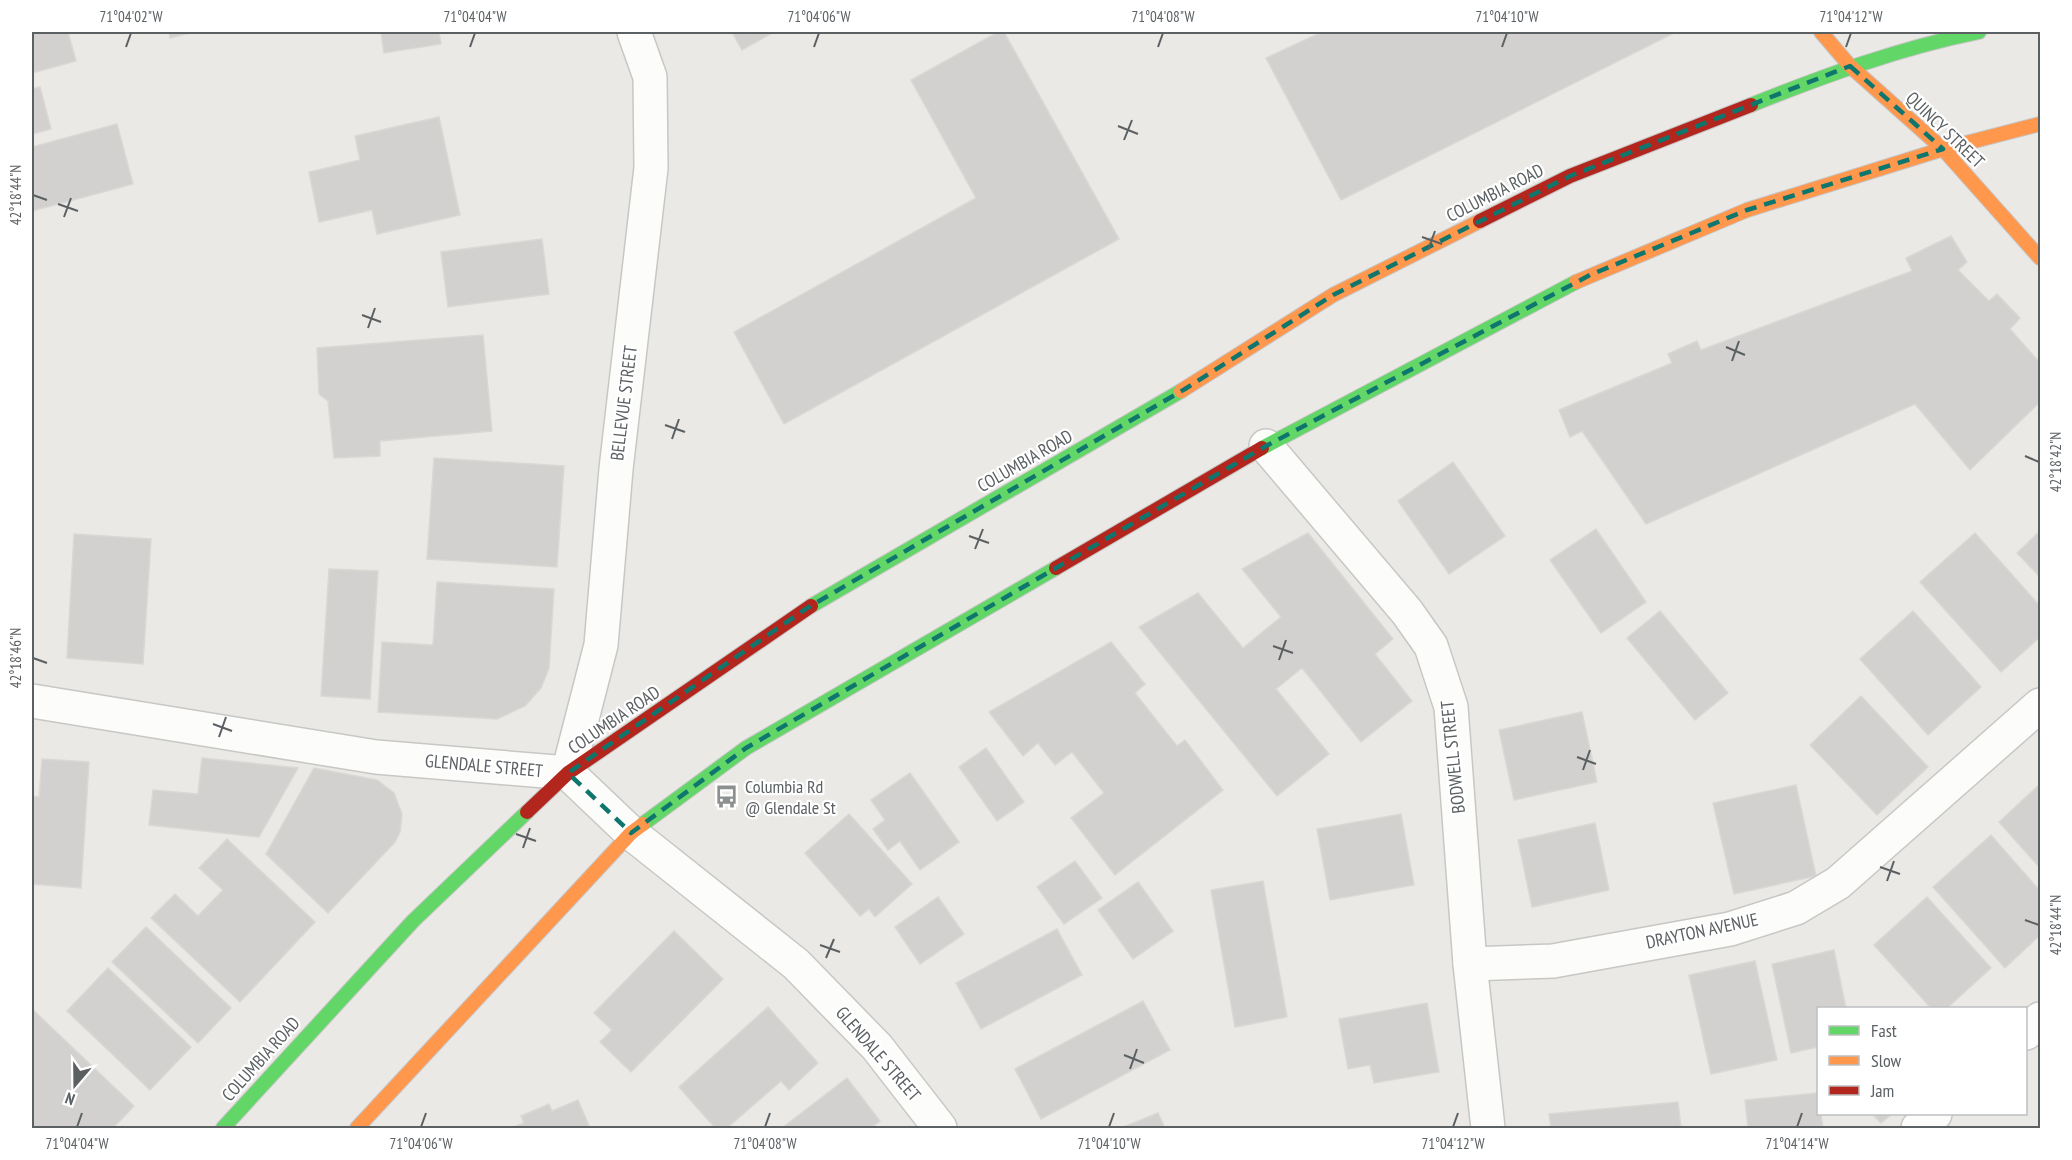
<svg xmlns="http://www.w3.org/2000/svg" width="2072" height="1160" viewBox="0 0 2072 1160" font-family="'PT Sans Narrow',sans-serif">
<style>
.building{fill:#d2d1cf;stroke:#dad8d4;stroke-width:1.5}
.lines{fill:none;stroke-linecap:round;stroke-linejoin:round}
.street-casing{stroke:#c7c7c6;stroke-width:36}
.fast-casing{stroke:#c6c6c6;stroke-width:16}
.slow-casing{stroke:#c6c6c6;stroke-width:16}
.jam-casing{stroke:#c6c6c6;stroke-width:16}
.street{stroke:#fcfcfb;stroke-width:33}
.fast{stroke:#63d668;stroke-width:14}
.slow{stroke:#ff974d;stroke-width:14}
.jam{stroke:#b3261e;stroke-width:14}
.marked{fill:none;stroke:#0f766e;stroke-width:4.5;stroke-dasharray:12 8;stroke-linejoin:round}
.ticks{fill:none;stroke:#5b6063;stroke-width:2}
.labels{text-anchor:middle;stroke-width:4.5;stroke-linejoin:round;paint-order:stroke}
.street-label{font-size:18px;fill:#5b6063;stroke:#fff}
.poi-label{font-size:18px;fill:#5b6063;stroke:#fff;text-anchor:start}
.neatline{fill:none;stroke:#5b6063;stroke-width:2}
.ticks-label{font-size:15px;text-anchor:middle;fill:#5b6063}
</style>
<rect width="100%" height="100%" fill="#ebe9e5"/>
<g class="building">
<polygon points="32,32 68,32 76,61 32,73"/>
<polygon points="169,32 194,32 170,38"/>
<polygon points="381,32 439,32 441,44 384,53"/>
<polygon points="732,32 774,32 742,50"/>
<polygon points="998,32 1004,32 1119,239 784,424 734,332 976,198 911,80"/>
<polygon points="1322,32 1676,32 1341,200 1266,58"/>
<polygon points="40,87 51,129 32,134 32,89"/>
<polygon points="439,117 460,215 377,234 372,210 319,222 309,172 360,160 355,136"/>
<polygon points="117,124 133,184 32,211 32,147"/>
<polygon points="1951,236 1967,262 1958,270 1989,301 1997,294 2020,318 2010,329 2040,363 2040,402 1970,470 1915,404 1646,524 1582,431 1570,437 1559,410 1672,363 1668,354 1697,341 1701,350 1912,271 1906,258"/>
<polygon points="542,239 549,294 448,307 441,252"/>
<polygon points="483,335 492,431 380,441 380,456 334,458 328,401 319,394 317,348"/>
<polygon points="434,458 564,466 557,567 427,559"/>
<polygon points="1453,462 1505,536 1449,574 1398,501"/>
<polygon points="1596,529 1646,602 1601,633 1550,560"/>
<polygon points="2040,531 2040,577 2017,553"/>
<polygon points="1308,533 1393,639 1375,654 1412,701 1361,742 1302,668 1276,689 1329,754 1277,796 1139,627 1198,593 1243,648 1281,617 1242,569"/>
<polygon points="1975,533 2040,606 2040,637 2001,672 1920,582"/>
<polygon points="74,534 151,539 143,664 67,658"/>
<polygon points="329,569 378,571 370,699 321,696"/>
<polygon points="437,582 554,589 549,668 541,688 525,706 497,719 378,712 382,642 433,645"/>
<polygon points="1660,611 1728,693 1695,720 1627,638"/>
<polygon points="1913,611 1981,687 1928,735 1860,659"/>
<polygon points="1111,642 1145,684 1135,693 1177,746 1185,740 1223,790 1115,875 1071,818 1104,793 1072,752 1055,765 1038,743 1023,756 989,712"/>
<polygon points="1861,696 1928,767 1877,815 1810,745"/>
<polygon points="1582,712 1597,782 1514,800 1499,730"/>
<polygon points="986,748 1024,802 997,821 959,767"/>
<polygon points="202,758 298,768 259,837 149,825 153,790 198,794"/>
<polygon points="42,759 89,762 81,888 32,884 32,796 39,797"/>
<polygon points="314,768 377,780 394,793 402,814 400,832 395,842 328,913 266,854"/>
<polygon points="910,773 959,842 920,870 900,841 888,850 873,829 885,820 871,800"/>
<polygon points="2040,784 2040,868 1999,822"/>
<polygon points="1796,785 1816,876 1734,894 1713,803"/>
<polygon points="849,814 912,884 875,917 869,909 860,916 805,853"/>
<polygon points="1401,814 1414,885 1330,900 1317,829"/>
<polygon points="1595,823 1609,890 1532,907 1518,840"/>
<polygon points="1991,835 2040,891 2040,935 2005,968 1933,887"/>
<polygon points="227,839 315,922 240,1002 151,918 175,894 198,916 223,890 199,868"/>
<polygon points="1075,861 1102,898 1064,924 1037,887"/>
<polygon points="1263,881 1287,1017 1235,1027 1211,890"/>
<polygon points="1138,882 1173,931 1133,959 1098,910"/>
<polygon points="938,897 964,934 920,964 895,927"/>
<polygon points="1927,897 1991,968 1947,1008 1931,1008 1874,945"/>
<polygon points="146,927 231,1008 198,1043 112,962"/>
<polygon points="1057,929 1082,975 981,1029 956,983"/>
<polygon points="674,931 723,979 631,1072 600,1042 612,1030 594,1013"/>
<polygon points="1834,950 1846,1008 1818,1008 1818,1047 1791,1053 1772,964"/>
<polygon points="1755,961 1777,1060 1711,1074 1689,975"/>
<polygon points="108,968 191,1047 150,1090 67,1011"/>
<polygon points="1143,1001 1170,1050 1041,1119 1015,1069"/>
<polygon points="1427,1003 1439,1072 1374,1083 1370,1065 1348,1069 1339,1019"/>
<polygon points="768,1007 818,1063 789,1090 781,1081 727,1128 715,1128 679,1087"/>
<polygon points="32,1009 134,1106 113,1128 32,1128"/>
<polygon points="847,1078 880,1121 871,1128 782,1128"/>
<polygon points="1818,1093 1818,1114 1821,1114 1823,1128 1748,1128 1745,1100"/>
<polygon points="578,1100 590,1128 511,1128 524,1123 521,1116 549,1104 552,1111"/>
<polygon points="1678,1102 1681,1128 1551,1128 1549,1114"/>
<polygon points="1158,1113 1165,1128 1121,1128"/>
<polygon points="1872,1114 1892,1114 1881,1123"/>
</g>
<g class="lines">
<defs>
<g id="street">
<polyline points="1266,446 1407,612 1431,646 1451,707 1470,964 1488,1128"/>
<polyline points="32,701 376,757 568,773 631,833 796,964 877,1047 940,1128"/>
<polyline points="568,773 601,645 616,469 651,168 650,77 634,32"/>
<polyline points="1470,964 1553,961 1730,929 1796,908 1838,883 2040,705"/>
<polyline points="2026,1033 2040,1019"/>
<polyline points="1918,1128 1935,1114"/>
</g>
<g id="fast">
<path d="M1751 105C1826 75 1900 48 1979 32"/>
<polyline points="1262,448 1576,282"/>
<polyline points="811,606 1181,391"/>
<polyline points="643,824 746,748 1056,568"/>
<polyline points="223,1128 413,921 527,812"/>
</g>
<g id="slow">
<polyline points="1821,32 1850,66 1943,149 2040,258"/>
<polyline points="1576,282 1747,210 1943,149 2040,124"/>
<polyline points="1181,391 1333,295 1480,221"/>
<polyline points="357,1128 631,833 643,824"/>
</g>
<g id="jam">
<polyline points="1480,221 1570,176 1751,105"/>
<polyline points="1056,568 1262,448"/>
<polyline points="527,812 568,773 811,606"/>
</g>
</defs>
<use href="#street" class="street-casing"/>
<use href="#fast" class="fast-casing"/>
<use href="#slow" class="slow-casing"/>
<use href="#jam" class="jam-casing"/>
<use href="#street" class="street"/>
<use href="#fast" class="fast"/>
<use href="#slow" class="slow"/>
<use href="#jam" class="jam"/>
</g>
<path class="marked" d="M1850 66 1943 149 1747 210 1590 275 1266 446 746 748 631 833 568 773 807 608 1185 389 1333 295 1570 176Z"/>
<path class="ticks" d="M126 47 131 33M470 47 475 33M814 47 819 33M1158 47 1163 33M1502 47 1507 33M1846 47 1851 33M1118 126 1138 134M1124 140 1132 120M33 195 47 200M58 204 78 211M64 217 71 198M1422 237 1442 244M1428 250 1435 231M362 315 381 322M368 328 375 308M1726 347 1745 355M1732 361 1739 341M665 425 685 432M672 439 679 419M2025 456 2039 462M969 536 989 543M975 549 983 529M1273 646 1293 653M33 658 47 663M1279 660 1286 640M213 724 232 731M219 737 226 717M1577 757 1596 764M1583 770 1590 750M516 834 536 841M523 848 530 828M1880 867 1900 874M1887 881 1894 861M2025 920 2039 925M820 945 840 952M826 958 834 939M1124 1055 1144 1063M1130 1069 1137 1049M77 1127 82 1113M421 1127 426 1113M765 1127 770 1113M1109 1127 1114 1113M1453 1127 1458 1113M1797 1127 1802 1113"/>
<defs>
<symbol id="bus-bare" viewBox="-9 -9 18 18"><path d="M-5-6H5V4H4V6H2V4H-2V6H-4V4H-5ZM-3.5-4V0h7V-4ZM-3.5 1.2v1.5H-2V1.2ZM2 1.2v1.5H3.5V1.2Z" fill="#8d9090" stroke="#fff" stroke-width="2.5" paint-order="stroke"/></symbol>
</defs>
<g fill-rule="evenodd">
<use href="#bus-bare" x="710" y="780" width="33" height="33"/>
</g>
<g class="labels">
<g class="street-label">
<text transform="translate(1945 130) rotate(44)" y="6">QUINCY STREET</text>
<text transform="translate(1495 193) rotate(-27)" y="6">COLUMBIA ROAD</text>
<text transform="translate(624 403) rotate(-83)" y="6">BELLEVUE STREET</text>
<text transform="translate(1025 461) rotate(-30)" y="6">COLUMBIA ROAD</text>
<text transform="translate(614 720) rotate(-34)" y="6">COLUMBIA ROAD</text>
<text transform="translate(1453 757) rotate(-96)" y="6">BODWELL STREET</text>
<text transform="translate(484 766) rotate(5)" y="6">GLENDALE STREET</text>
<text transform="translate(1702 931) rotate(-12)" y="6">DRAYTON AVENUE</text>
<text transform="translate(878 1054) rotate(49)" y="6">GLENDALE STREET</text>
<text transform="translate(261 1059) rotate(-48)" y="6">COLUMBIA ROAD</text>
</g>
<g class="poi-label">
<text x="745" y="793">Columbia Rd<tspan x="745" dy="21">@ Glendale St</tspan></text>
</g>
</g>
<rect width="2072" height="1160" fill="none" stroke="#ffffff" stroke-width="66"/>
<rect x="1817" y="1007" width="210" height="108" fill="#ffffff" stroke="#bdbfc1" stroke-width="1.5"/>
<rect x="1829" y="1026" width="30" height="9" fill="#63d668" stroke="#bdbfc1" stroke-width="1.5"/>
<text x="1871" y="1037" font-size="18" fill="#5b6063">Fast</text>
<rect x="1829" y="1056" width="30" height="9" fill="#ff974d" stroke="#bdbfc1" stroke-width="1.5"/>
<text x="1871" y="1067" font-size="18" fill="#5b6063">Slow</text>
<rect x="1829" y="1086" width="30" height="9" fill="#b3261e" stroke="#bdbfc1" stroke-width="1.5"/>
<text x="1871" y="1097" font-size="18" fill="#5b6063">Jam</text>
<g transform="translate(75 1085) rotate(200)" stroke="#ffffff" stroke-width="4.5" paint-order="stroke">
<path d="M0-4.5L10 22L0 15L-10 22Z" fill="#5b6063"/>
<text y="-9" font-size="16" font-weight="bold" text-anchor="middle" fill="#5b6063">N</text>
</g>
<rect x="33" y="33" width="2006" height="1094" class="neatline"/>
<g class="ticks-label">
<text x="131" y="22">71°04'02"W</text>
<text x="475" y="22">71°04'04"W</text>
<text x="819" y="22">71°04'06"W</text>
<text x="1163" y="22">71°04'08"W</text>
<text x="1507" y="22">71°04'10"W</text>
<text x="1851" y="22">71°04'12"W</text>
<text transform="translate(16 195) rotate(-90)" y="5">42°18'44"N</text>
<text transform="translate(2056 462) rotate(-90)" y="5">42°18'42"N</text>
<text transform="translate(16 658) rotate(-90)" y="5">42°18'46"N</text>
<text transform="translate(2056 925) rotate(-90)" y="5">42°18'44"N</text>
<text x="77" y="1149">71°04'04"W</text>
<text x="421" y="1149">71°04'06"W</text>
<text x="765" y="1149">71°04'08"W</text>
<text x="1109" y="1149">71°04'10"W</text>
<text x="1453" y="1149">71°04'12"W</text>
<text x="1797" y="1149">71°04'14"W</text>
</g>
</svg>
